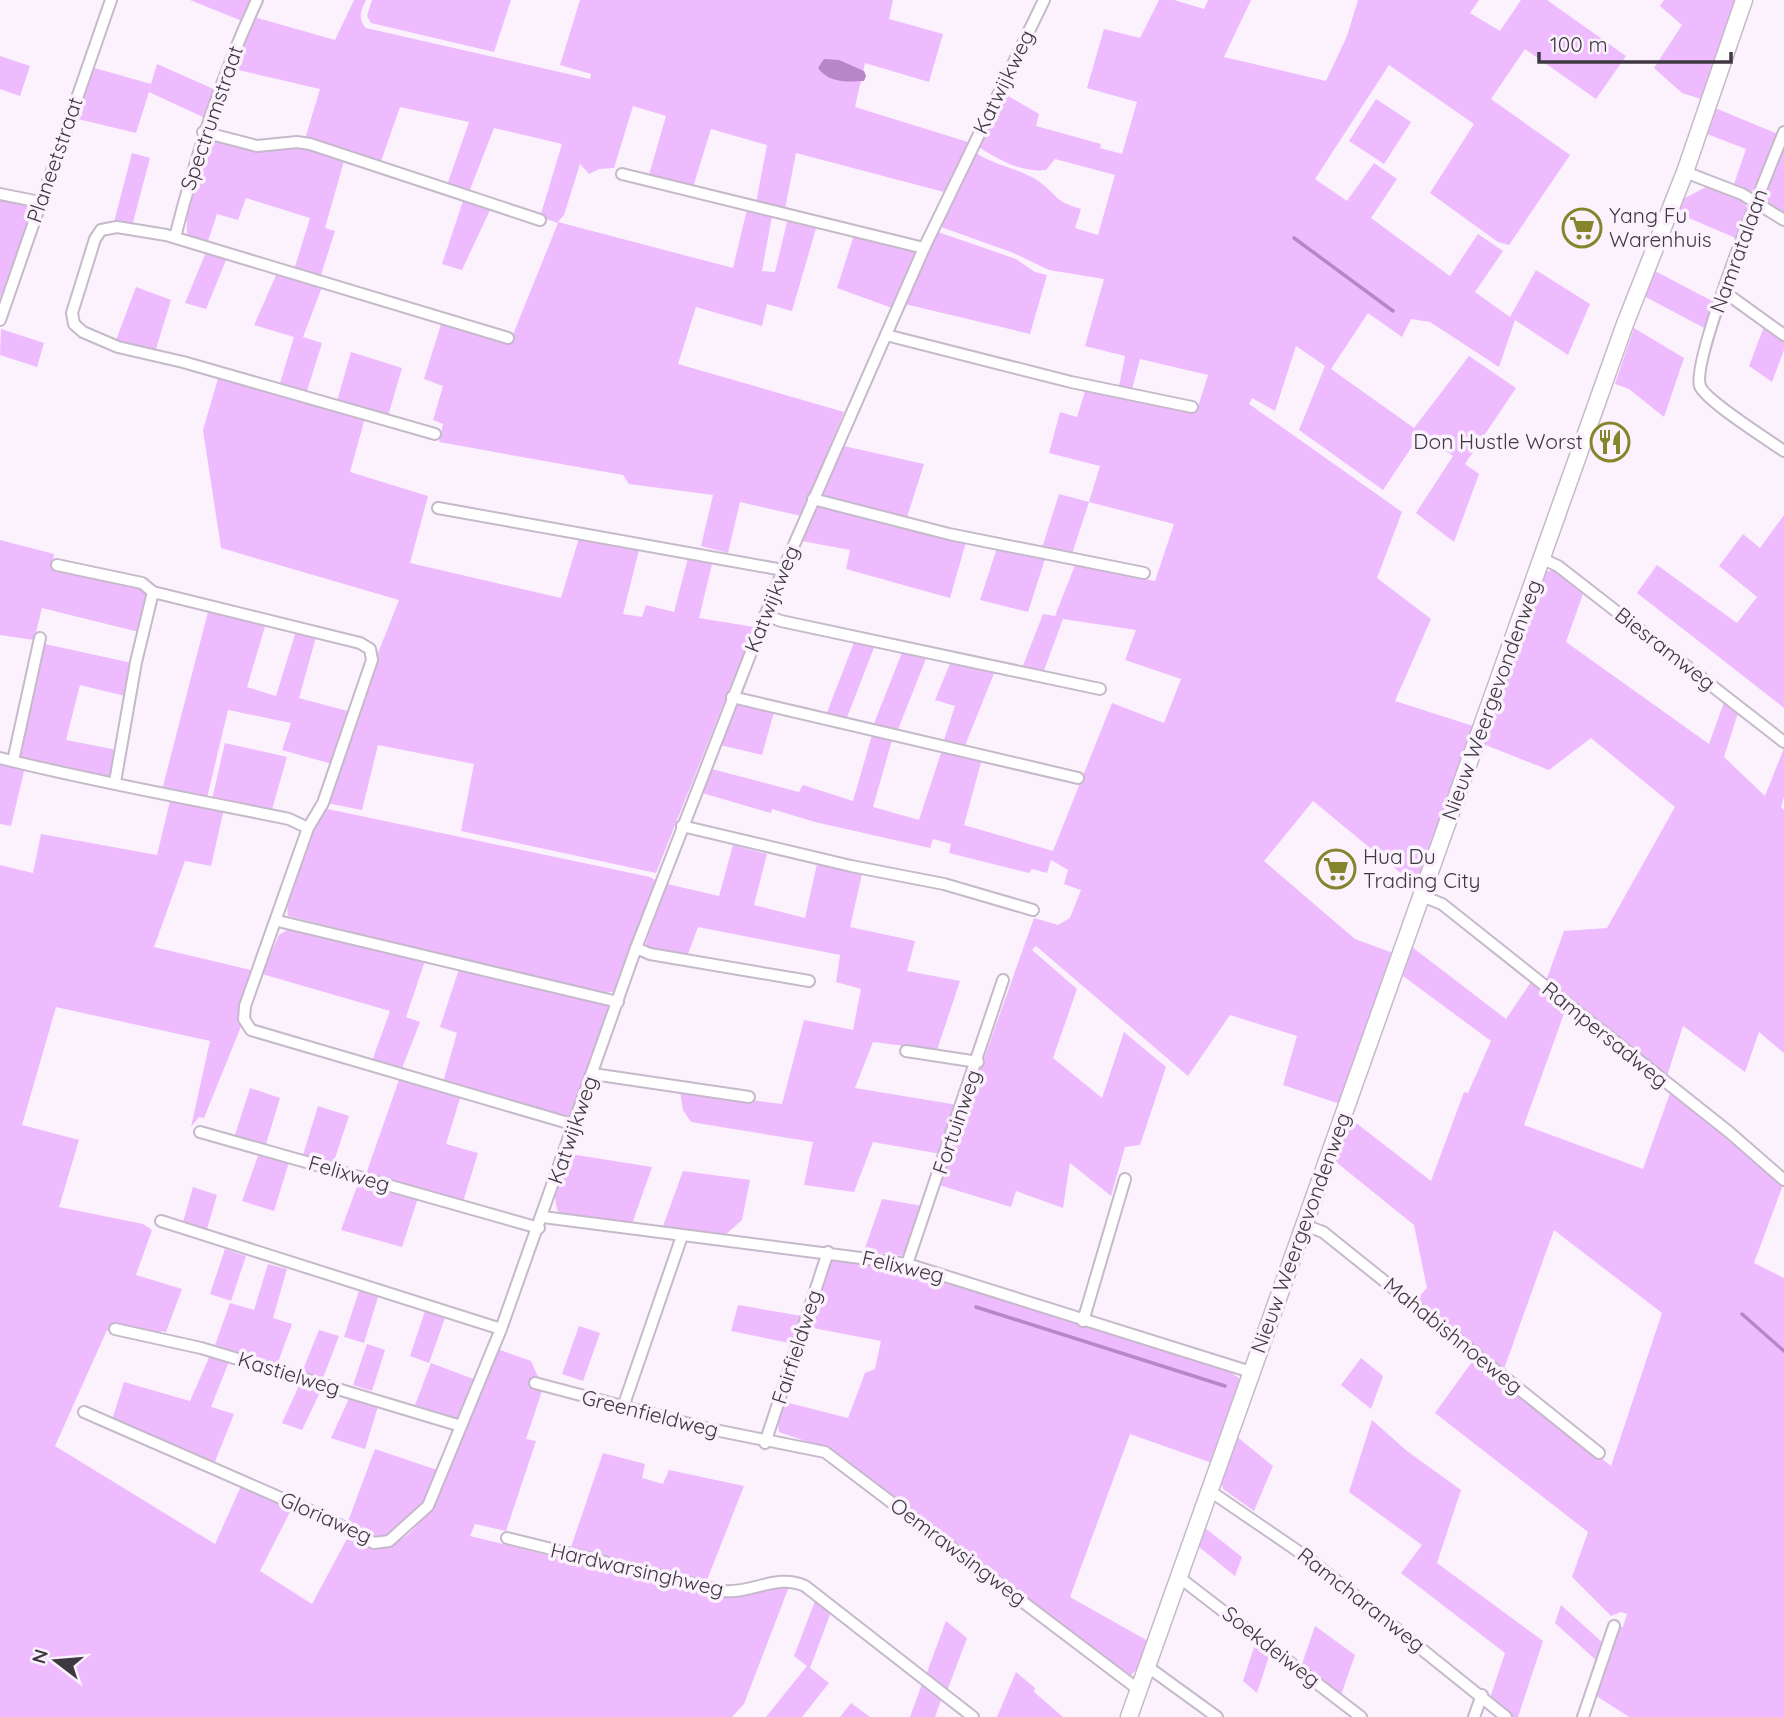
<svg xmlns="http://www.w3.org/2000/svg" width="1784" height="1717" viewBox="0 0 1784 1717" font-family="Quicksand,sans-serif">
<style>
.green{fill:#eebbfe}
.water{fill:#b886c8}
.lines{fill:none;stroke-linecap:round;stroke-linejoin:round}
.stream{stroke:#b886c8;stroke-width:3.5}
.street-casing{stroke:#c6b9cb;stroke-width:14}
.secondary-casing{stroke:#c6b9cb;stroke-width:19}
.street{stroke:#fff;stroke-width:10}
.secondary{stroke:#fff;stroke-width:16}
.labels{text-anchor:middle;stroke-width:7;stroke-linejoin:round;paint-order:stroke}
.street-label{font-size:21px;fill:#3e3840;stroke:#fbf2fd}
.poi-label{font-size:21px;fill:#3e3840;stroke:#fbf2fd;text-anchor:start}
</style>
<rect width="100%" height="100%" fill="#fbf2fd"/>
<g class="green">
<polygon points="190,0 252,0 242,21"/>
<path d="M354 0H366C361 11 357 18 366 28L590 79 591 74 560 65 580 0H893L889 19 943 34 929 82 865 63 855 107 968 142 944 192 796 153 785 209 756 203 767 145 711 129 693 187 649 175 666 116 633 106 614 168 599 169 589 174 580 164 564 215 558 222 733 268 747 209 772 216 762 271 775 272 788 218 817 225 792 311 767 304 762 326 696 307 678 364 844 412 801 516 740 502 728 553 701 546 713 495 629 484 623 475 439 442 443 424 433 420 443 386 424 379 442 321 510 342 558 223 540 217 562 144 494 128 469 192 447 185 469 122 400 107 380 164 305 139 320 89 234 69 254 17 335 40Z"/>
<polygon points="372,0 511,0 494,52 371,23 367,16"/>
<path d="M1159 0H1174L1204 9 1208 0H1251L1224 57 1326 81 1347 36 1358 0H1479L1470 13 1500 31 1521 0H1547L1626 56 1596 99 1525 49 1491 99 1570 155 1509 245 1498 242 1430 193 1474 124 1389 65 1315 179 1347 201 1374 163 1397 179 1371 218 1450 276 1478 234 1503 251 1475 292 1510 317 1536 270 1590 304 1568 355 1515 320 1499 367 1430 322 1411 319 1402 337 1368 313 1331 369 1414 428 1469 356 1516 388 1465 464 1479 474 1454 542 1416 513 1453 456 1421 433 1383 490 1299 430 1325 366 1296 346 1275 411 1252 398 1249 404 1402 512 1377 578 1431 619 1395 701 1473 726 1419 884 1409 880 1313 801 1264 861 1355 939 1393 953 1340 1104 1283 1085 1297 1036 1230 1015 1188 1076 1036 946 1032 950 1077 989 1053 1058 1102 1098 1124 1032 1166 1067 1140 1145 1125 1147 1111 1196 1070 1163 1063 1208 1016 1191 1011 1207 939 1185 1034 918 1058 925 1070 918 1081 890 1064 884 1068 870 1051 860 1047 873 1032 869 1029 873 949 853 951 844 933 839 930 848 815 822 772 809 771 813 702 793 712 769 799 792 803 785 853 801 872 735 892 740 873 807 919 820 942 750 982 759 964 825 1053 851 1112 703 1164 723 1181 679 1125 660 1136 630 1063 619 1043 673 1022 668 1043 614 1055 616 1075 565 1155 581 1174 524 1089 502 1072 554 1042 548 1059 494 1089 502 1100 466 1049 453 1060 412 1077 417 1087 385 1138 394 1197 410 1208 375 1140 359 1132 389 1119 386 1125 356 1085 346 1104 279 1049 270 1011 252 941 227 976 153C995 166 1025 170 1041 183 1061 199 1053 200 1081 209L1075 228 1098 235 1115 175 1055 159 1046 170C1023 173 998 160 979 147L1005 94 1039 114 1036 126 1101 144 1100 148 1122 154 1137 102 1087 88 1104 29 1140 38Z"/>
<polygon points="1664,0 1736,0 1701,99 1682,93 1654,68 1682,25 1660,6"/>
<polygon points="0,56 30,66 20,96 0,89"/>
<polygon points="157,64 216,90 205,118 149,92 136,133 74,118 91,67 151,84"/>
<polygon points="1376,99 1411,122 1384,164 1349,141"/>
<polygon points="1715,108 1778,134 1759,184 1751,192 1733,187 1746,149 1707,134"/>
<path d="M210 138 253 151 303 146 344 161 325 228 335 231 320 278 294 270 310 218 246 198 238 220 217 214 207 244 188 236C182 222 200 150 210 138Z"/>
<polygon points="1784,139 1784,215 1766,203 1762,196"/>
<polygon points="132,153 150,158 132,226 114,222"/>
<path d="M1708 186C1750 201 1753 195 1738 239L1677 213 1683 199Z"/>
<polygon points="0,196 33,205 34,209 0,298"/>
<polygon points="463,201 490,210 462,270 442,264"/>
<polygon points="938,232 1016,259 1035,272 1047,275 1030,334 905,304"/>
<polygon points="854,235 915,252 892,308 837,288"/>
<polygon points="206,252 227,258 206,309 185,303"/>
<polygon points="1655,271 1716,303 1708,330 1644,296"/>
<polygon points="277,273 322,287 303,337 322,343 307,391 280,383 294,337 254,325"/>
<polygon points="136,287 171,300 155,352 116,340"/>
<polygon points="1765,324 1784,338 1784,350 1772,382 1749,366"/>
<polygon points="1634,328 1684,358 1664,417 1629,389 1615,384"/>
<polygon points="1,329 44,343 37,367 0,355"/>
<polygon points="351,352 402,368 388,416 337,401"/>
<polygon points="219,375 365,418 350,472 428,496 410,563 561,598 579,538 639,550 623,614 642,617 646,605 674,612 689,554 713,560 699,618 754,627 656,873 461,831 474,764 378,745 362,810 326,803 363,691 399,600 221,548 203,430"/>
<polygon points="844,446 924,464 906,520 822,498 824,487"/>
<polygon points="821,506 966,542 950,598 846,569 850,550 802,541 815,510"/>
<polygon points="1784,515 1784,708 1637,593 1657,565 1737,623 1757,597 1719,566 1743,534 1760,548"/>
<polygon points="0,540 54,554 52,568 140,585 149,593 139,632 42,608 34,640 0,635"/>
<polygon points="997,548 1045,559 1028,612 980,600"/>
<polygon points="1554,569 1584,591 1566,642 1709,744 1724,702 1738,713 1724,757 1765,796 1784,748 1784,797 1781,807 1784,810 1784,1053 1759,1032 1745,1072 1683,1026 1667,1076 1657,1072 1546,981 1564,931 1607,928 1675,807 1591,738 1549,770 1483,744 1546,572"/>
<polygon points="209,608 266,623 247,687 276,696 296,631 316,637 299,698 351,712 332,764 282,750 291,723 228,710 207,798 162,790"/>
<polygon points="855,640 875,645 846,720 826,715"/>
<polygon points="45,644 132,663 125,696 80,685 66,740 117,750 111,778 20,759"/>
<polygon points="903,650 927,656 897,732 873,726"/>
<polygon points="951,661 995,671 964,748 943,743 955,706 935,700"/>
<polygon points="736,704 774,712 762,755 720,745"/>
<polygon points="225,743 287,757 271,813 212,799"/>
<polygon points="0,762 25,767 11,826 0,824"/>
<path d="M171 797 224 809 211 866 185 861 154 947 255 971 239 1012 242 1024 204 1118 199 1117 191 1127 210 1041 56 1007 22 1125 79 1140 59 1207 143 1224 152 1230 136 1275 182 1289 166 1332 161 1331 159 1337 143 1339 107 1330 55 1446 215 1544 241 1486 292 1508 260 1571 312 1604 349 1535C357 1539 366 1545 374 1547 398 1553 428 1516 437 1498L497 1349 531 1361 543 1388 526 1439 536 1441 506 1531 475 1524 470 1536 709 1595 710 1592 741 1596 790 1584 744 1704 732 1717H0V865L33 873 41 834 157 855Z"/>
<path d="M323 808 650 877 655 880 615 992H597L288 916C283 897 312 827 323 808Z"/>
<polygon points="733,845 767,854 754,905 805,918 817,864 862,874 850,927 915,941 907,971 960,981 937,1050 873,1042 855,1088 958,1105 941,1154 873,1142 854,1192 804,1185 813,1142 691,1122 683,1110 680,1091 782,1104 804,1020 853,1030 861,989 836,982 840,955 698,927 688,954 644,948 667,884 719,896"/>
<polygon points="289,929 426,958 406,1017 420,1022 401,1071 372,1061 390,1011 262,974 279,935"/>
<polygon points="1412,947 1506,1019 1531,982 1566,1008 1524,1125 1643,1169 1670,1093 1783,1185 1754,1263 1784,1278 1784,1717 1629,1717 1595,1695 1617,1626 1623,1627 1627,1614 1621,1612 1611,1616 1572,1577 1588,1532 1435,1413 1474,1359 1611,1466 1662,1313 1554,1230 1504,1369 1417,1299 1427,1288 1414,1225 1336,1162 1351,1119 1431,1181 1464,1092 1468,1093 1491,1041 1403,976"/>
<polygon points="460,966 607,1001 609,1011 569,1117 443,1082 457,1033 440,1027"/>
<polygon points="400,1077 461,1095 446,1144 478,1153 463,1202 366,1174"/>
<polygon points="250,1088 280,1098 266,1144 235,1135"/>
<polygon points="318,1106 349,1116 333,1164 303,1155"/>
<polygon points="259,1153 289,1162 274,1211 242,1201"/>
<polygon points="570,1154 652,1167 632,1224 564,1215 557,1210 555,1197"/>
<polygon points="683,1171 750,1180 742,1220 724,1236 662,1229"/>
<polygon points="359,1181 418,1198 402,1247 341,1230"/>
<polygon points="193,1187 217,1195 207,1229 183,1222"/>
<polygon points="882,1199 923,1206 904,1256 864,1251"/>
<polygon points="225,1249 246,1256 231,1301 210,1294"/>
<polygon points="836,1259 900,1267 1227,1370 1239,1378 1240,1385 1212,1463 1130,1434 1070,1597 1148,1641 1139,1667 1130,1676 1119,1672 834,1451 779,1432 778,1423 785,1402 848,1418 865,1373 875,1369 881,1341 808,1327 830,1261"/>
<polygon points="268,1264 287,1269 273,1318 292,1324 277,1365 215,1345 230,1303 254,1310"/>
<polygon points="359,1291 378,1297 364,1343 344,1337"/>
<polygon points="738,1305 802,1316 794,1344 731,1331"/>
<polygon points="426,1308 446,1315 429,1363 410,1356"/>
<polygon points="579,1326 600,1333 583,1381 562,1374"/>
<polygon points="319,1330 339,1336 323,1378 302,1372"/>
<polygon points="367,1344 385,1350 372,1391 353,1385"/>
<polygon points="211,1353 230,1359 211,1407 234,1414 214,1464 112,1420 124,1382 190,1401"/>
<polygon points="1361,1358 1383,1376 1371,1409 1341,1385"/>
<polygon points="431,1363 476,1380 458,1419 415,1405"/>
<polygon points="302,1379 323,1386 302,1430 282,1423"/>
<polygon points="351,1394 379,1403 365,1449 331,1438"/>
<polygon points="1372,1420 1407,1451 1461,1490 1437,1563 1543,1641 1518,1717 1511,1717 1490,1698 1505,1653 1401,1573 1422,1545 1349,1492"/>
<polygon points="1236,1436 1273,1466 1254,1511 1223,1489 1221,1482"/>
<polygon points="375,1449 440,1471 427,1502 387,1538 375,1540 347,1524"/>
<polygon points="603,1453 645,1464 642,1478 663,1484 669,1470 744,1486 707,1580 571,1547"/>
<polygon points="1205,1528 1242,1557 1235,1576 1199,1547"/>
<polygon points="815,1601 831,1612 810,1668 829,1683 802,1717 766,1717 807,1666 794,1656"/>
<polygon points="1561,1605 1604,1644 1598,1662 1555,1623"/>
<polygon points="946,1621 967,1638 947,1691 926,1675"/>
<polygon points="1315,1626 1355,1655 1341,1695 1302,1664"/>
<polygon points="1257,1638 1271,1650 1257,1693 1243,1681"/>
<polygon points="1016,1672 1035,1688 1034,1692 1063,1717 997,1717"/>
<polygon points="922,1684 941,1700 935,1717 910,1717"/>
<polygon points="851,1703 870,1717 840,1717"/>
</g>
<path class="water" d="M824 59 839 60 864 71 866 76 864 81C848 82 828 83 818 68Z"/>
<g class="lines">
<g class="stream">
<polyline points="1294,238 1393,311"/>
<polyline points="976,1307 1225,1386"/>
<polyline points="1742,1314 1784,1351"/>
</g>
<defs>
<g id="street">
<polyline points="203,132 257,146 297,142 310,144 540,220"/>
<path d="M1784 132C1769 169 1691 359 1700 386 1705 400 1768 440 1784 451"/>
<polyline points="1685,172 1742,194 1784,220"/>
<polyline points="622,174 924,248"/>
<polyline points="0,194 40,202"/>
<path d="M175 237C196 155 221 77 257 0"/>
<polyline points="1723,291 1784,335"/>
<polyline points="0,320 111,0"/>
<polyline points="886,335 1071,382 1192,407"/>
<polyline points="435,434 183,362 118,347 83,332 74,324 72,313 95,239 101,230 117,227 166,235 508,338"/>
<polyline points="813,499 949,534 1144,573"/>
<polyline points="438,508 783,570"/>
<polyline points="1543,559 1558,566 1784,742"/>
<polyline points="57,565 142,583 153,592 360,643 370,649 372,660 323,803 308,828"/>
<polyline points="765,615 781,621 1100,689"/>
<polyline points="732,697 1078,778"/>
<path d="M0 758C95 782 193 799 289 819L308 828 245 1006 244 1019 251 1030 575 1125"/>
<polyline points="13,761 40,638"/>
<polyline points="115,782 136,662 153,592"/>
<polyline points="682,826 851,866 944,884 1033,910"/>
<polyline points="1422,896 1442,904 1729,1132 1784,1180"/>
<polyline points="278,921 618,1002"/>
<polyline points="636,948 650,954 809,981"/>
<polyline points="906,1051 978,1062"/>
<polyline points="593,1074 749,1097"/>
<polyline points="200,1132 539,1228"/>
<polyline points="543,1217 907,1264 1251,1372"/>
<polyline points="161,1221 501,1329"/>
<polyline points="1304,1225 1323,1232 1599,1453"/>
<polyline points="907,1264 1003,980"/>
<polyline points="1083,1321 1125,1179"/>
<polyline points="115,1329 201,1348 461,1426"/>
<polyline points="535,1383 705,1428 825,1452 1139,1690"/>
<polyline points="623,1407 682,1236"/>
<polyline points="84,1412 322,1516 374,1543 389,1541 428,1506 501,1329 636,948 783,570 924,248 1044,0"/>
<polyline points="765,1443 828,1252"/>
<polyline points="1210,1491 1308,1558 1506,1717"/>
<path d="M507 1538 723 1591C752 1594 777 1573 805 1586L973 1717"/>
<polyline points="1180,1578 1361,1717"/>
<polyline points="1148,1667 1217,1717"/>
<polyline points="1474,1717 1482,1695"/>
<polyline points="1583,1717 1614,1626"/>
</g>
<polyline id="secondary" points="1129,1717 1625,324 1685,172 1744,0"/>
</defs>
<use href="#street" class="street-casing"/>
<use href="#secondary" class="secondary-casing"/>
<use href="#street" class="street"/>
<use href="#secondary" class="secondary"/>
</g>
<defs>
<symbol id="supermarket-ring" viewBox="-11 -11 22 22"><circle r="9.5" fill="#fbf2fd" stroke="#86842d" stroke-width="1.5"/><path d="M-6-5.5h2.5l.6 2H6L4.5 2H-2.5L-4.4-4H-6ZM-1.5 3.2a1.3 1.3 0 1 0 .1 0ZM3 3.2a1.3 1.3 0 1 0 .1 0Z" fill="#86842d"/></symbol>
<symbol id="restaurant-ring" viewBox="-11 -11 22 22"><circle r="9.5" fill="#fbf2fd" stroke="#86842d" stroke-width="1.5"/><path d="M-5-6h1v4h1v-4h1v4h1v-4h1v5L-1.5 .5V6h-2V.5L-5-1ZM5-6V6H3V1.5H1.5Q1.5-4 5-6Z" fill="#86842d"/></symbol>
</defs>
<g fill-rule="evenodd">
<use href="#supermarket-ring" x="1560" y="206" width="44" height="44"/>
<use href="#restaurant-ring" x="1588" y="420" width="44" height="44"/>
<use href="#supermarket-ring" x="1314" y="847" width="44" height="44"/>
</g>
<g class="labels">
<g class="street-label">
<text transform="translate(1004 82) rotate(-64)" y="7">Katwijkweg</text>
<text transform="translate(212 118) rotate(-71)" y="7">Spectrumstraat</text>
<text transform="translate(55 160) rotate(-71)" y="7">Planeetstraat</text>
<text transform="translate(1739 251) rotate(-70)" y="7">Namratalaan</text>
<text transform="translate(772 599) rotate(-68)" y="7">Katwijkweg</text>
<text transform="translate(1665 649) rotate(38)" y="7">Biesramweg</text>
<text transform="translate(1492 700) rotate(-70)" y="7">Nieuw Weergevondenweg</text>
<text transform="translate(1605 1035) rotate(39)" y="7">Rampersadweg</text>
<text transform="translate(957 1122) rotate(-71)" y="7">Fortuinweg</text>
<text transform="translate(573 1130) rotate(-71)" y="7">Katwijkweg</text>
<text transform="translate(349 1174) rotate(16)" y="7">Felixweg</text>
<text transform="translate(1301 1233) rotate(-70)" y="7">Nieuw Weergevondenweg</text>
<text transform="translate(903 1267) rotate(13)" y="7">Felixweg</text>
<text transform="translate(1453 1336) rotate(39)" y="7">Mahabishnoeweg</text>
<text transform="translate(797 1347) rotate(-72)" y="7">Fairfieldweg</text>
<text transform="translate(289 1374) rotate(17)" y="7">Kastielweg</text>
<text transform="translate(650 1414) rotate(14)" y="7">Greenfieldweg</text>
<text transform="translate(326 1518) rotate(24)" y="7">Gloriaweg</text>
<text transform="translate(958 1552) rotate(37)" y="7">Oemrawsingweg</text>
<text transform="translate(637 1570) rotate(13)" y="7">Hardwarsinghweg</text>
<text transform="translate(1361 1600) rotate(38)" y="7">Ramcharanweg</text>
<text transform="translate(1271 1647) rotate(38)" y="7">Soekdeiweg</text>
</g>
<g class="poi-label">
<text x="1609" y="223">Yang Fu<tspan x="1609" dy="24">Warenhuis</tspan></text>
<text x="1583" y="449" text-anchor="end">Don Hustle Worst</text>
<text x="1363" y="864">Hua Du<tspan x="1363" dy="24">Trading City</tspan></text>
</g>
</g>
<g transform="translate(56 1661) rotate(286)" stroke="#fbf2fd" stroke-width="5" paint-order="stroke">
<path d="M0-5L12 26L0 18L-12 26Z" fill="#3e3840"/>
<text y="-10" font-size="19" font-weight="bold" text-anchor="middle" fill="#3e3840">N</text>
</g>
<path d="M1539 52v10h192v-10" fill="none" stroke="#3e3840" stroke-width="3.5"/>
<text x="1550" y="52" font-size="21" fill="#3e3840" stroke="#fbf2fd" stroke-width="5" paint-order="stroke">100 m</text>
</svg>
